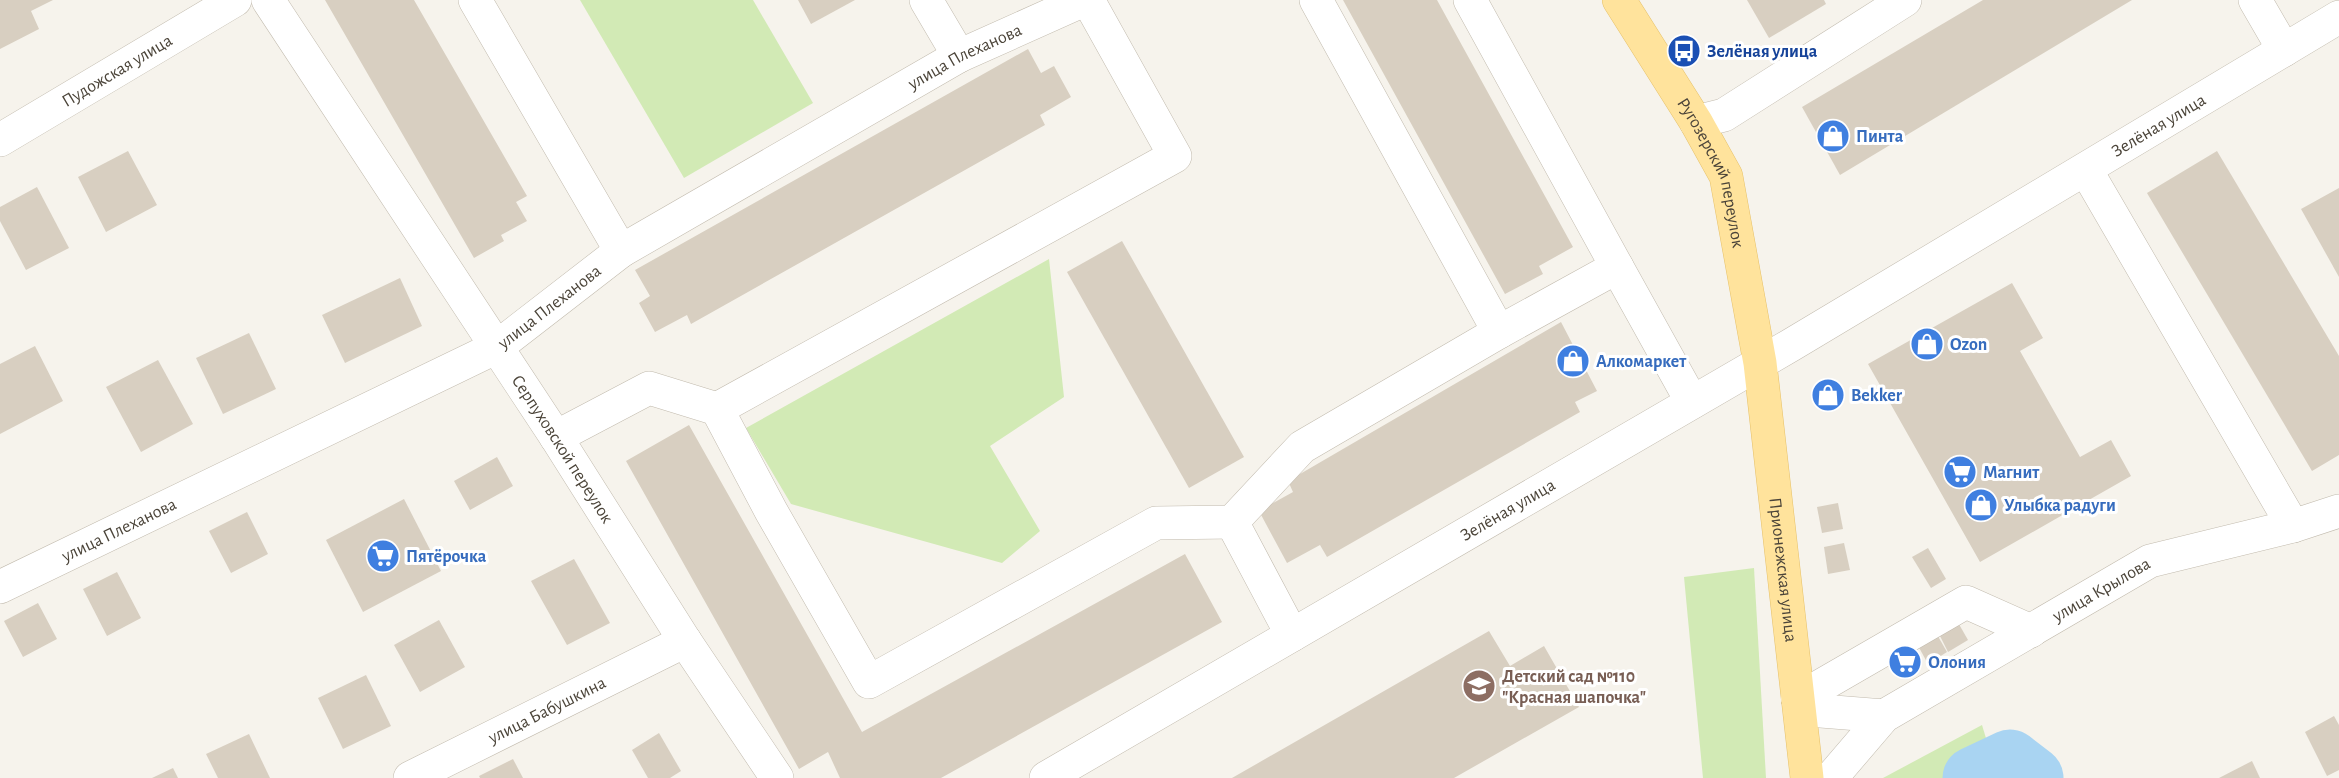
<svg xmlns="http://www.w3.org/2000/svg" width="2339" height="778" viewBox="0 0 2339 778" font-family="'Alegreya Sans',sans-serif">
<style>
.green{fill:#d2eab5}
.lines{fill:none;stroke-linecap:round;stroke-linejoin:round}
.river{stroke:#a9d4f2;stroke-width:63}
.building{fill:#d8cfc1}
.minor-casing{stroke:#c2bbae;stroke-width:34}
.major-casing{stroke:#e6c16a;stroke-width:34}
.minor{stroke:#fff;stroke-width:33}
.major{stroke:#ffe39c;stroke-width:33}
.labels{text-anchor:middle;stroke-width:6;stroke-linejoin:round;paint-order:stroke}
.transit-label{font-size:18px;font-weight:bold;fill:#164399;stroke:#fff;text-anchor:start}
.street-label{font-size:18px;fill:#4b4439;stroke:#fff}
.shop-label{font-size:18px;font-weight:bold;fill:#366cbe;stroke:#fff;text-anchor:start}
.education-label{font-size:18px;font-weight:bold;fill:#785e54;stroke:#fff;text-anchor:start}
</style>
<rect width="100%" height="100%" fill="#f6f3ec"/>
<g class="green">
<polygon points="580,0 753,0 813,103 684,178"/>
<polygon points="1049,259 1064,397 990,446 1040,531 1002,563 791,504 746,428"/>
<polygon points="1754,568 1766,778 1703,778 1684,577"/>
<polygon points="1982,725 1998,778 1883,778"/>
</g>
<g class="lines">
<polyline class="river" points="1974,778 2010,761 2032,778"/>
</g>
<g class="building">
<polygon points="0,0 53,0 31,11 39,29 0,49"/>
<polygon points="325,0 414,0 527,196 516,202 527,221 501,235 504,241 474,258"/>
<polygon points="798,0 855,0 811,24"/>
<polygon points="1343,0 1437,0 1573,247 1539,266 1543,274 1505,294"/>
<polygon points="1747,0 1824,0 1826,4 1769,38"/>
<polygon points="1983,0 2132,0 1840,175 1802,107"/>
<polygon points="1028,49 1041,73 1054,66 1071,97 1040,115 1045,125 691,324 687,315 655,332 639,303 650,296 635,270"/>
<polygon points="128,151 157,205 106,232 78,177"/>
<polygon points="2217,151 2339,356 2339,455 2312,471 2147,193"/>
<polygon points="37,187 69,248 26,270 0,221 0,207"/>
<polygon points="2339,188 2339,277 2301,209"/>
<polygon points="1122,241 1244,457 1189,488 1067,272"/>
<polygon points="400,278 422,326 345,363 322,315"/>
<polygon points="2012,283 2043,338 2020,351 2080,457 2111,440 2131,476 1980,562 1868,364"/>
<polygon points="1561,322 1597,391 1575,402 1580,412 1327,557 1320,545 1287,563 1259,511 1293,492 1288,481"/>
<polygon points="249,333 276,389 223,414 196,358"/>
<polygon points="35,346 63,401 0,434 0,364"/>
<polygon points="158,360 193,424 141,452 106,387"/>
<polygon points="1833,382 1842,399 1824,409 1814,392"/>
<polygon points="689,425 862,732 1185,554 1222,622 941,778 840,778 828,752 799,769 626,461"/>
<polygon points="497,457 513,486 470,510 454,481"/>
<polygon points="404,499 441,571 363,612 326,540"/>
<polygon points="1838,503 1843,529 1822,533 1817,507"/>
<polygon points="247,512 268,554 231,573 209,531"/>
<polygon points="1844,543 1850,570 1828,574 1824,547"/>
<polygon points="1928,548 1946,579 1931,588 1912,557"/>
<polygon points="574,559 610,623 567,645 531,581"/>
<polygon points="117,572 141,618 107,636 83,589"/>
<polygon points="38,603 57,639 23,657 4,621"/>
<polygon points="1956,619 1968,640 1948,652 1937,630"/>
<polygon points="439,620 465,667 420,692 394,645"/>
<polygon points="1489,631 1510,666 1544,646 1579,707 1454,778 1232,778"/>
<polygon points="1935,631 1947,652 1928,664 1916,642"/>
<polygon points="1910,646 1921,666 1901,677 1890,657"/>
<polygon points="366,675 391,726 343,749 318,698"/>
<polygon points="2334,716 2339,725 2339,770 2327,776 2305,732"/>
<polygon points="659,733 681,771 670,778 648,778 632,750"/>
<polygon points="249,734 270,778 218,778 206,754"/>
<polygon points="513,759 523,778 480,778 479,776"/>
<polygon points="2252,761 2260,778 2219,778"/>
<polygon points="173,768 178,778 152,778"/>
</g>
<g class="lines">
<defs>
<g id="minor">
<path id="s1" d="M268 0 556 437 685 641 777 778"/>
<polyline points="475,0 621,251"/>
<polyline points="926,0 959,56"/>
<polyline points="1316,0 1499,332"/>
<polyline points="2255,0 2284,50"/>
<polyline points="1696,122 1724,115 1905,0"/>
<path id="s2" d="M0 140 235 0"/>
<polyline points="2086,170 2293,526"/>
<polyline points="1617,267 1692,402"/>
<polyline points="717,409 1175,156 1088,0"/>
<polyline points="556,437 649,388 717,409 771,511 869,682 1156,523 1232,522 1302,447 1499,332 1617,267 1470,0"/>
<polyline points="1232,522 1292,635"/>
<path id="s3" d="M0 587 497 347 621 251 959 56 1084 0"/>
<polyline points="1798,699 1966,602 2031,631"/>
<polyline points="1798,699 1821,711 1884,716"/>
<path id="s4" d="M410 778 685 641"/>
<path id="s5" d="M1046 778 1791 345 2339 17"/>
<path id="s6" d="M1831 778 1884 716 2150 561 2293 526 2339 511"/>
</g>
<g id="major">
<path id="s7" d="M1619 0 1696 122 1726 176 1760 363 1807 778"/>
</g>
</defs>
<use href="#minor" class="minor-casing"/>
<use href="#major" class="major-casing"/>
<use href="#minor" class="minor"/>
<use href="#major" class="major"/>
</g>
<defs>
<symbol id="bus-disc" viewBox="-11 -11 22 22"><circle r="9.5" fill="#1a4fb4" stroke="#fff"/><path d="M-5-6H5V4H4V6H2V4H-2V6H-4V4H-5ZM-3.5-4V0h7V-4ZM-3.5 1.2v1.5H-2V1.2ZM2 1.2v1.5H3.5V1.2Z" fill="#fff"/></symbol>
<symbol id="shop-disc" viewBox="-11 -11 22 22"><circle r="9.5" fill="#3f7fe0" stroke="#fff"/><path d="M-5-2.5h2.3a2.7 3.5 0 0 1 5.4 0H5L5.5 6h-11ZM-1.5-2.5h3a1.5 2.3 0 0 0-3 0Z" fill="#fff"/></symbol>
<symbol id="supermarket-disc" viewBox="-11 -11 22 22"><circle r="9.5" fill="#3f7fe0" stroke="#fff"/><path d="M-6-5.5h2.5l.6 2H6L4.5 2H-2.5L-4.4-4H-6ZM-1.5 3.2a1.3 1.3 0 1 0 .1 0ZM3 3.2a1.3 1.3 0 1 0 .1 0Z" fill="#fff"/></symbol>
<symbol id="school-disc" viewBox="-11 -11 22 22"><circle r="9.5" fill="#8d6e63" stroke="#fff"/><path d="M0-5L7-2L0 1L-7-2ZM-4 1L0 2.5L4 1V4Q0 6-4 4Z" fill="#fff"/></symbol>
</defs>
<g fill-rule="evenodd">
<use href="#bus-disc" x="1665" y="32" width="38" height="38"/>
<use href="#shop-disc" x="1814" y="117" width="38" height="38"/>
<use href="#shop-disc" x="1908" y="325" width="38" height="38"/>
<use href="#shop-disc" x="1554" y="342" width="38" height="38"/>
<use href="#shop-disc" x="1809" y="376" width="38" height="38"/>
<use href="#supermarket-disc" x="1941" y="453" width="38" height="38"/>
<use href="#shop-disc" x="1962" y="486" width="38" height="38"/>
<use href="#supermarket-disc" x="364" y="537" width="38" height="38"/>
<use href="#supermarket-disc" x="1886" y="643" width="38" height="38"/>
<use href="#school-disc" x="1460" y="667" width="38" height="38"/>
</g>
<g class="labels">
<g class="transit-label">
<text x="1707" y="57">Зелёная улица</text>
</g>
<g class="street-label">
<text dy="6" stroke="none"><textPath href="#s3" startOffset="1104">улица Плеханова</textPath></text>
<text dy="6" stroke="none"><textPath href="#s2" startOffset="136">Пудожская улица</textPath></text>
<text dy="6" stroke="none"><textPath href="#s5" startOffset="1290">Зелёная улица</textPath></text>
<text dy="6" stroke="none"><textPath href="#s7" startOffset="198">Ругозерский переулок</textPath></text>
<text dy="6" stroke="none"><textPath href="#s3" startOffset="618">улица Плеханова</textPath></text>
<text dy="6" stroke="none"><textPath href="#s1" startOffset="537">Серпуховской переулок</textPath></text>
<text dy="6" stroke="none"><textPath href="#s5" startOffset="534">Зелёная улица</textPath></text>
<text dy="6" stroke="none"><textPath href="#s3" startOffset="132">улица Плеханова</textPath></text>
<text dy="6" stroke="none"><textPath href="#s7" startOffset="604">Прионежская улица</textPath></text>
<text dy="6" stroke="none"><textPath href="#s6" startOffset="333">улица Крылова</textPath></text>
<text dy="6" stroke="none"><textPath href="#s4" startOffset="153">улица Бабушкина</textPath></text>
</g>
<g class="shop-label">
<text x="1856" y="142">Пинта</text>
<text x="1950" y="350">Ozon</text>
<text x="1596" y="367">Алкомаркет</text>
<text x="1851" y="401">Bekker</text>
<text x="1983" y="478">Магнит</text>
<text x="2004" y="511">Улыбка радуги</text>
<text x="406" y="562">Пятёрочка</text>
<text x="1928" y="668">Олония</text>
</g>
<g class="education-label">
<text x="1502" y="682">Детский сад №110<tspan x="1502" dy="21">"Красная шапочка"</tspan></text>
</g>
</g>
</svg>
